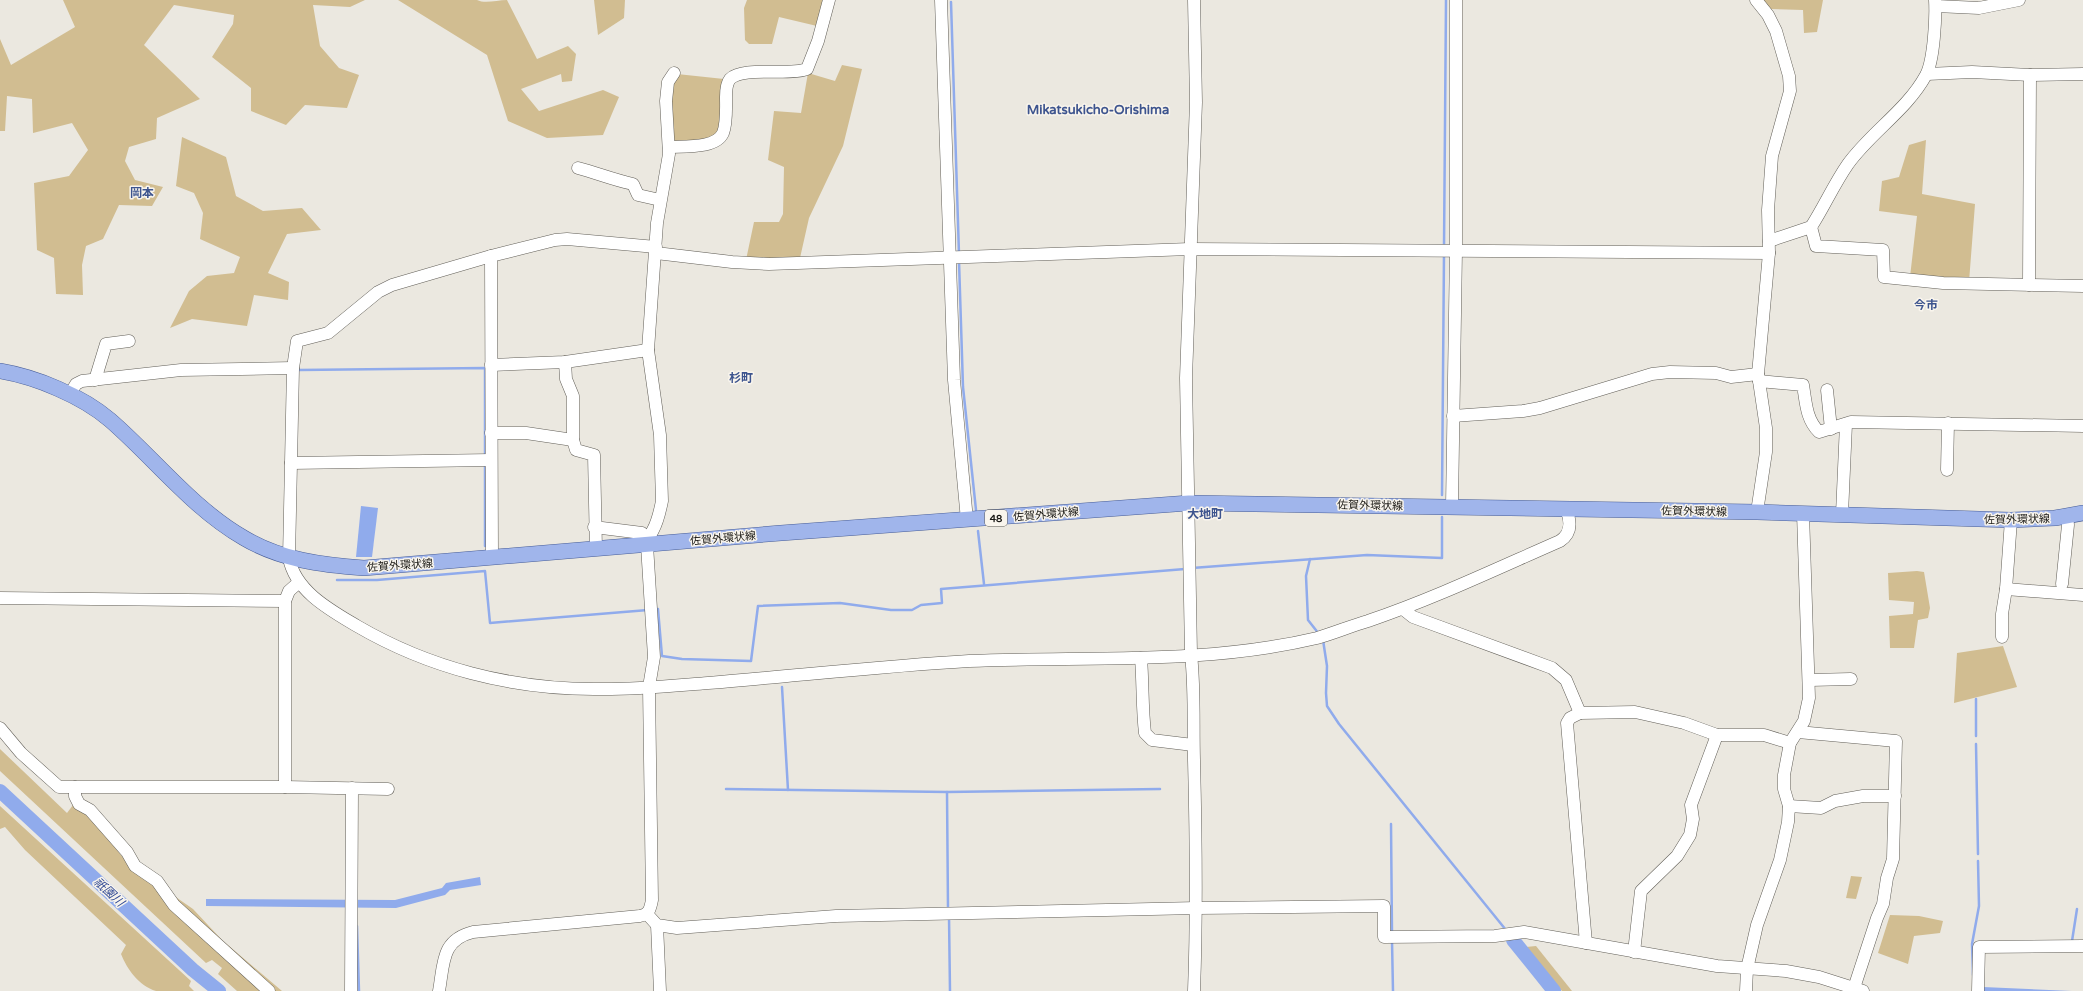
<svg xmlns="http://www.w3.org/2000/svg" width="2083" height="991" viewBox="0 0 2083 991" font-family="'Varela Round','Noto Sans JP',sans-serif">
<style>
.green{fill:#d1bd91}
.water{fill:#90abec}
.lines{fill:none;stroke-linecap:round;stroke-linejoin:round}
.stream{stroke:#90abec;stroke-width:2.5}
.river{stroke:#90abec;stroke-width:14}
.minor-casing{stroke:#625f58;stroke-width:13}
.major-casing{stroke:#475d97;stroke-width:16}
.minor{stroke:#fff;stroke-width:12}
.major{stroke:#a0b5eb;stroke-width:15}
.labels{text-anchor:middle;stroke-width:3;stroke-linejoin:round;paint-order:stroke}
.shield{fill:#f9f5ed;stroke:#5c5a55;stroke-width:1}
.shield-label{font-size:10px;font-weight:bold;fill:#181714}
.street-label{font-size:11px;fill:#181714;stroke:#f9f5ed}
.neighbourhood-label{font-size:12px;font-weight:bold;fill:#3d548e;stroke:#f9f5ed}
.water-label{font-size:12px;font-style:italic;fill:#2e4894;stroke:#f9f5ed}
.quarter-label{font-size:13px;font-weight:bold;fill:#3d548e;stroke:#f9f5ed}
</style>
<rect width="100%" height="100%" fill="#ebe8e0"/>
<g class="green">
<polygon points="63,0 365,0 350,7 313,5 320,46 339,68 359,75 347,108 305,105 286,125 251,111 251,88 212,57 233,24 234,15 174,5 144,45 200,99 157,118 156,139 129,147 125,161 135,180 163,187 152,206 119,205 103,239 86,246 82,265 83,295 56,294 54,258 37,250 34,183 69,176 88,150 72,123 33,133 32,99 7,96 5,131 0,131 0,39 11,65 75,27"/>
<path d="M398 0H477C485 4 497 0 507 0L537 59 568 46 576 54 572 81 562 82 561 74 521 89 539 111 603 90 619 97 603 135 547 138 508 121 487 55Z"/>
<polygon points="594,0 625,0 624,18 598,35"/>
<polygon points="747,0 824,0 817,26 779,17 772,44 749,44 745,40 744,8"/>
<polygon points="1762,0 1823,0 1817,32 1804,33 1803,10 1771,9"/>
<polygon points="842,65 862,69 843,146 809,218 800,258 746,260 754,222 779,222 783,214 784,167 768,160 774,111 801,113 808,73 835,81"/>
<polygon points="677,74 724,79 721,129 714,140 671,144 670,86"/>
<polygon points="182,137 226,157 236,196 263,211 302,208 321,230 287,234 268,273 289,282 288,300 254,295 247,326 192,319 170,328 189,291 207,276 234,273 240,257 200,239 203,213 194,193 176,186"/>
<polygon points="1926,140 1922,194 1975,204 1969,282 1910,277 1917,216 1879,211 1882,181 1899,177 1909,145"/>
<polygon points="1917,571 1924,572 1930,608 1928,618 1918,620 1914,648 1890,648 1889,616 1913,614 1914,602 1889,600 1888,573"/>
<polygon points="2003,646 2017,687 1954,703 1957,653"/>
<polygon points="0,749 67,813 73,805 87,812 128,864 193,909 222,940 282,991 237,991 218,974 222,968 212,960 206,963 0,771"/>
<path d="M0 806 191 981 189 986 194 991C183 991 167 991 156 991 139 986 127 969 121 954L126 945 25 850 5 827 0 829Z"/>
<polygon points="1851,876 1862,877 1856,899 1846,898"/>
<polygon points="1890,915 1919,916 1943,921 1940,933 1914,936 1908,964 1878,953"/>
<polygon points="1536,946 1572,991 1562,991 1526,947"/>
</g>
<g class="water">
<polygon points="361,506 378,508 372,557 356,557"/>
<polygon points="480,877 481,885 450,890 445,895 396,908 206,906 206,899 395,900 442,888 446,883"/>
<polygon points="1983,987 2072,991 1983,991"/>
</g>
<g class="lines">
<g class="stream">
<polyline points="951,2 959,254"/>
<polyline points="1444,247 1446,0"/>
<polyline points="959,261 963,387 976,510"/>
<polyline points="299,370 485,368 485,457"/>
<polyline points="485,464 485,546"/>
<polyline points="1442,495 1444,254"/>
<polyline points="978,531 984,584"/>
<polyline points="1310,559 1306,576 1308,620 1319,634"/>
<polyline points="1192,568 1367,555 1442,558 1442,517"/>
<polyline points="337,580 377,580 485,571 490,623 648,610"/>
<polyline points="655,610 658,609 662,656 682,659 751,661 758,606 840,603 891,610 912,610 921,605 942,603 941,589 1185,569"/>
<polyline points="1323,640 1327,666 1326,693 1327,706 1339,724 1506,930"/>
<polyline points="782,687 788,790"/>
<polyline points="1976,699 1976,736"/>
<polyline points="1976,744 1978,854"/>
<polyline points="726,789 947,792 1160,789"/>
<polyline points="947,792 948,909"/>
<polyline points="1391,824 1392,934"/>
<polyline points="949,916 950,991"/>
<polyline points="357,926 359,991"/>
<polyline points="1392,941 1393,991"/>
<polyline points="2072,941 2077,909"/>
<polyline points="1973,975 1972,944 1979,906 1978,861"/>
</g>
<g class="river">
<polyline points="0,791 193,970 219,991"/>
<polyline points="1513,940 1554,991"/>
</g>
<defs>
<g id="minor">
<polyline points="941,0 954,380 967,520"/>
<polyline points="1756,0 1768,15 1776,31 1789,76 1790,91 1772,156 1768,210 1769,253 1758,374 1766,428 1766,452 1757,512"/>
<polyline points="1936,6 1979,8 2019,0"/>
<polyline points="1927,74 1972,72 2030,75 2083,74"/>
<path d="M669 147C684 146 716 149 723 133 727 123 726 108 726 97 726 92 726 84 730 79 743 66 790 76 807 69L818 41 829 0"/>
<path d="M578 168C597 173 614 180 633 184L638 195 660 200"/>
<polyline points="1811,227 1816,246 1883,250 1884,277 1943,283 2083,286"/>
<path d="M1769 241 1811 227C1824 207 1834 184 1848 164 1871 132 1907 110 1926 75 1934 60 1936 17 1935 0"/>
<path d="M656 247 567 239 555 240 491 256 392 285 378 292 328 333 297 341 293 368 289 558C295 591 330 610 357 626 429 668 511 689 594 689 632 690 670 686 708 683 795 676 882 666 969 661 1085 656 1203 665 1317 638 1334 633 1351 626 1368 621 1433 599 1496 569 1560 541 1572 533 1571 521 1566 509"/>
<polyline points="656,253 732,262 769,264 1190,249 1769,253"/>
<polyline points="491,256 492,558"/>
<polyline points="2029,285 2030,75"/>
<polyline points="565,362 566,379 573,396 573,440 576,450 594,455 596,549"/>
<polyline points="491,365 565,362 648,350"/>
<polyline points="95,380 106,344 129,341"/>
<path d="M1759 381 1803 385C1806 403 1806 419 1819 432L1851 422 2083 426"/>
<polyline points="1827,390 1831,429"/>
<polyline points="70,394 76,384 82,381 181,370 293,368"/>
<polyline points="1453,416 1523,411 1540,408 1652,374 1670,372 1716,373 1731,377 1758,374"/>
<polyline points="491,433 526,433 573,440"/>
<polyline points="291,463 491,460"/>
<polyline points="1947,470 1948,423"/>
<polyline points="1452,506 1456,250 1456,0"/>
<polyline points="1842,514 1846,424"/>
<polyline points="594,527 642,533 648,538"/>
<polyline points="2062,584 2068,525 2067,516"/>
<polyline points="2006,589 2083,595"/>
<polyline points="0,598 285,601"/>
<polyline points="1403,609 1413,617 1552,668 1566,680 1580,713 1635,712 1684,723 1717,735 1764,735 1790,743"/>
<polyline points="2002,637 2002,614 2006,589 2011,520"/>
<path d="M1141 658C1143 684 1142 708 1145 733L1152 740 1193 745"/>
<polyline points="1810,680 1851,679"/>
<polyline points="1580,713 1570,718 1567,723 1586,943"/>
<polyline points="0,728 21,753 59,787 285,787 388,789"/>
<polyline points="1798,732 1896,741 1893,859 1887,878 1883,904 1877,918 1854,988"/>
<polyline points="75,787 75,796 79,804 90,810 127,852 135,866 157,881 174,905 269,991"/>
<polyline points="285,787 285,601 289,591 298,583"/>
<polyline points="1789,806 1821,808 1835,801 1863,796 1895,796"/>
<polyline points="647,914 657,925 677,928 836,916 1197,908 1384,906 1384,937 1495,936 1524,932 1717,966 1786,971 1819,977 1863,991"/>
<polyline points="657,925 660,991"/>
<polyline points="1634,952 1641,891 1677,856 1690,835 1693,819 1691,805 1717,735"/>
<polyline points="351,991 352,788"/>
<path d="M439 991C444 963 441 940 473 932L640 916C649 914 650 910 652 900L649 687 654 657 647 545C648 538 650 536 653 530 658 521 660 511 662 501L660 435 648 350 657 223 669 154 666 101 668 82 674 73"/>
<path d="M1194 991C1197 914 1196 837 1194 760 1193 724 1195 692 1191 654L1186 378 1196 102 1194 0"/>
<polyline points="1746,991 1747,969 1757,925 1780,860 1788,822 1789,806 1784,789 1784,775 1790,743 1804,721 1809,698 1803,513"/>
<polyline points="1978,991 1979,947 2083,946"/>
</g>
<path id="major" d="M0 371C36 377 82 396 110 420 155 459 192 508 244 538 281 560 322 565 364 568L781 533 1189 503 1757 512 2011 520 2055 518 2083 513"/>
</defs>
<use href="#minor" class="minor-casing"/>
<use href="#major" class="major-casing"/>
<use href="#minor" class="minor"/>
<use href="#major" class="major"/>
</g>
<g class="labels">
<rect class="shield" x="985" y="510" width="22" height="16" rx="3"/>
<g class="shield-label">
<text x="996" y="522">48</text>
</g>
<g class="street-label">
<text transform="translate(1370 505) rotate(1)" y="4">佐賀外環状線</text>
<text transform="translate(1694 511) rotate(1)" y="4">佐賀外環状線</text>
<text transform="translate(1046 514) rotate(-5)" y="4">佐賀外環状線</text>
<text transform="translate(2017 519) rotate(-1)" y="4">佐賀外環状線</text>
<text transform="translate(723 538) rotate(-5)" y="4">佐賀外環状線</text>
<text transform="translate(400 565) rotate(-4)" y="4">佐賀外環状線</text>
</g>
<g class="neighbourhood-label">
<text x="142" y="197">岡本</text>
<text x="1926" y="309">今市</text>
<text x="741" y="382">杉町</text>
<text x="1205" y="518">大地町</text>
</g>
<g class="water-label">
<text transform="translate(109 892) rotate(43)" y="4">祇園川</text>
</g>
<g class="quarter-label">
<text x="1098" y="114">Mikatsukicho-Orishima</text>
</g>
</g>
</svg>
